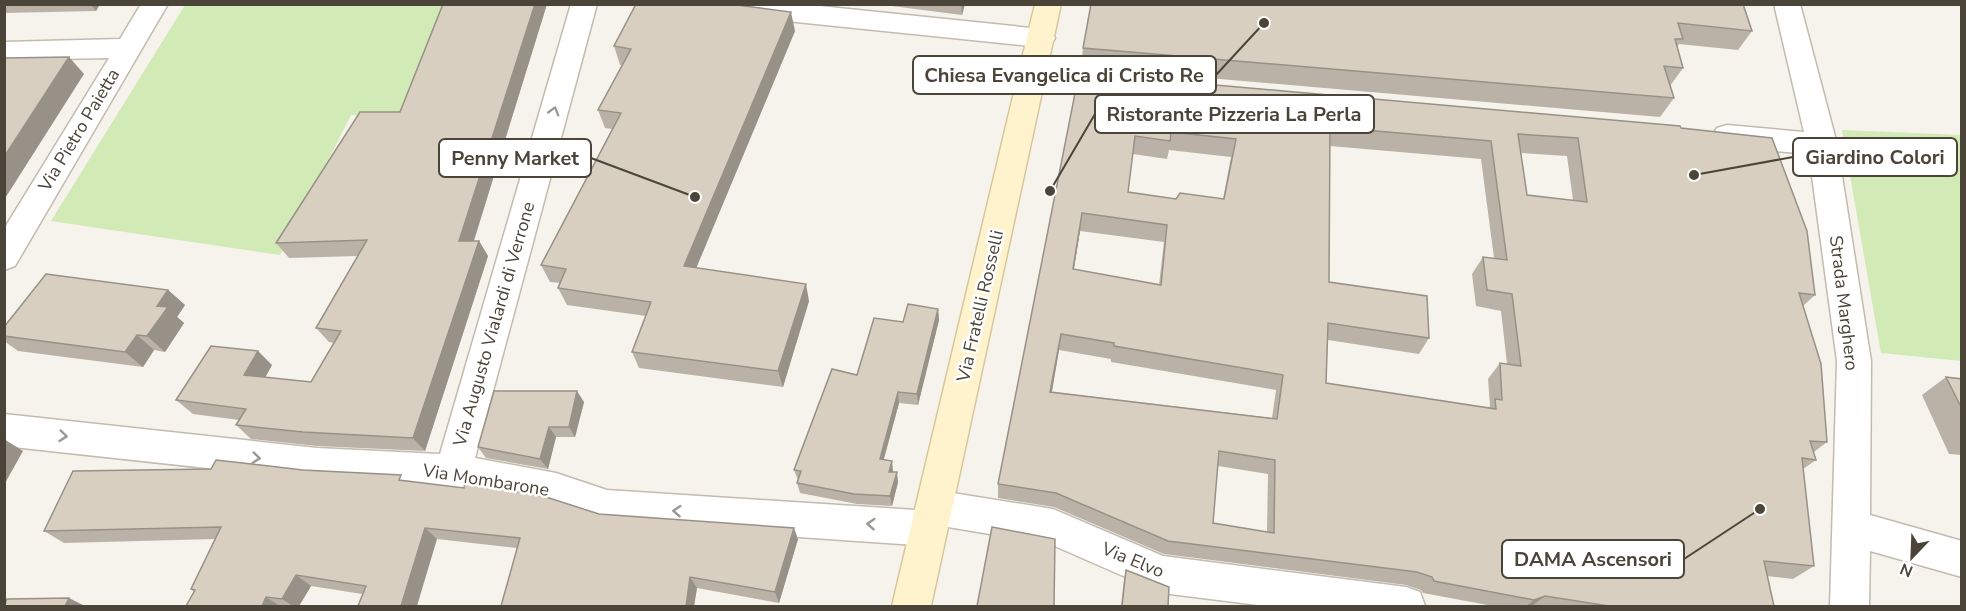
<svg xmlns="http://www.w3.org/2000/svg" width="1966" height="611" viewBox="0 0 1966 611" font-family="'Nunito Sans',sans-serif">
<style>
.green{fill:#d2eab5}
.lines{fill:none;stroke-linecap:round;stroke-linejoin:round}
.street-casing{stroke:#c2bbae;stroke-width:3}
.secondary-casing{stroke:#d6c79b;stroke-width:3}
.street{fill:#fff;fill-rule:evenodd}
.secondary{fill:#fff3cd;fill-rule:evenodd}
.wall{fill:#bab2a6;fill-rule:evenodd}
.shaded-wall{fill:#979187}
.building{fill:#d8cfc1;stroke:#979187;stroke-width:1.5;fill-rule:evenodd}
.oneway{stroke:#9c9892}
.labels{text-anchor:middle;stroke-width:5;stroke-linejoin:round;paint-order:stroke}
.street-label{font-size:18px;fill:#4b4439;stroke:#fff}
.leader{fill:none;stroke:#4b4439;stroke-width:2}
.callout-dot{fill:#4b4439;stroke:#fff;stroke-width:2}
.callout{fill:#fff;stroke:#4b4439;stroke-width:2}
.callout-label{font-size:20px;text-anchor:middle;font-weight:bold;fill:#4b4439}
</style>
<rect width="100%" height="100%" fill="#f6f3ec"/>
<g class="green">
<polygon points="185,5 454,5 407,119 351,115 280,255 51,221"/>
<polygon points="1842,130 1961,135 1961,361 1881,353"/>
</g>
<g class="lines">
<defs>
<g id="street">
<polygon points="141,4 168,4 15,266 4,270 4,229 109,58 4,60 4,42 120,39"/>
<polygon points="571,4 597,4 475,458 556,473 607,490 916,510 921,495 934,490 1053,509 1163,556 1406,587 1420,592 1425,606 1266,606 1162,593 1050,544 948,527 943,540 930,546 607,524 556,507 453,488 317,480 4,446 4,414 317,448 440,454"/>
<polygon points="695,4 800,4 1041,29 1051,31 1055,38 1051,45 1041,47 708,13 699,10"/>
<polygon points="1774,4 1800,4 1837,144 1871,361 1870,515 1962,541 1962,577 1870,551 1869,606 1830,606 1837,361 1809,154 1727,147 1717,144 1712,136 1717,128 1727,125 1804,132"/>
<polygon points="1032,65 1123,73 1133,76 1137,83 1133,90 1123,93 1022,82 1018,75 1022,68"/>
</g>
<polygon id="secondary" points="1035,4 1061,4 931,606 892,606"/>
</defs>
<use href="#street" class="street-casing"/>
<use href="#secondary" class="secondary-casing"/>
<use href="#street" class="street"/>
<use href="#secondary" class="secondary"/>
</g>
<g class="wall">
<polygon points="4,4 100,4 96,11 4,13"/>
<polygon points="443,4 547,4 474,241 479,241 488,256 425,451 317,446 251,439 236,425 239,420 193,414 176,400 272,365 265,377 311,382 334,343 329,342 316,328 358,256 289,258 276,243 400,112"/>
<polygon points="876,4 965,4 962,15"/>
<polygon points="1743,4 1752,31 1738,50 1679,44 1677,47 1683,68 1670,86 1674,98 1660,117 1081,67 1083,48"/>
<polygon points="795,31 696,268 809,301 783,387 639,368 632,352 646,316 567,305 558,288 560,283 550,282 541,265 612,129 605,128 598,110 622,65 620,65 614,46"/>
<path d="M1079 73 1681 128 1815 295 1803 306 1827 442 1814 452 1816 460 1803 469 1814 566 1793 579 1767 576 1774 606H1493L1423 593 1421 590 1406 585 1164 554 1054 507 998 498V484ZM1330 146 1481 159 1494 258 1483 257 1472 274 1476 306 1501 311 1507 364 1500 363 1488 379 1490 406 1488 408 1326 383 1328 340 1419 354 1429 338 1329 282ZM1169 150 1231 157 1223 199H1176L1128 192 1133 154 1167 159ZM1521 153 1567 156 1573 200 1527 195ZM1080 231 1164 242 1159 285 1074 269ZM1059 350 1111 359V362L1276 390 1272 418 1052 392ZM1218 466 1268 474 1267 532 1213 523Z"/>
<polygon points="168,290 185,305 177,317 184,323 165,352 154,350 143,367 18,351 4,341 4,327"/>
<polygon points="938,309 939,320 918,405 899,403 884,459 893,471 893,472 898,482 892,506 857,504 800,493 797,483 798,480 794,470 857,375 903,322"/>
<polygon points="1946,377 1962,379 1962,455 1949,454 1922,395"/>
<polygon points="584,402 575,437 556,437 548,469 486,458 478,447"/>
<polygon points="406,481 599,514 798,539 779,603 697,588 694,606 501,606 517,548 437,539 362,594 311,586 299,606 186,606 194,592 191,589 215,539 64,543 44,531"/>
<polygon points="1126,570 1168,606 1121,606 1124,579"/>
</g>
<g class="shaded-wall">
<polygon points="90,4 100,4 96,11"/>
<polygon points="535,4 547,4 469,256 459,241"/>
<polygon points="961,4 965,4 962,15"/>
<polygon points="791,12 795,31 690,283 684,266"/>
<polygon points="69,57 84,74 4,200 4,157"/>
<polygon points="1082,213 1080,231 1071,286 1073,269"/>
<polygon points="479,241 488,256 425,451 413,438"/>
<polygon points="806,284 809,301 783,387 778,371"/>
<polygon points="168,290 185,305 177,317 184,323 165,352 147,336 157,306"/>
<polygon points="938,309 939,320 918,405 917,394"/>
<polygon points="1061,334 1059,350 1049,407 1050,392"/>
<polygon points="137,335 154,350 143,367 125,352"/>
<polygon points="258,351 272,365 259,389 244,375"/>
<polygon points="577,391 584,402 575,437 569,427"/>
<polygon points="898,392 899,403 881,469 880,459"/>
<polygon points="549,427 556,437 548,469 540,459"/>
<polygon points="4,439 23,451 4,485"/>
<polygon points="892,461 893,471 891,482 889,472"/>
<polygon points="897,472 898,482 892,506 890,496"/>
<polygon points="425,528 437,539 417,606 401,606"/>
<polygon points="794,528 798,539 779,603 775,592"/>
<polygon points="296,575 311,586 299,606 293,606 282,599"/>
<polygon points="690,577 697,588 694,606 686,606"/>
<polygon points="1545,596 1532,606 1526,606 1534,600"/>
<polygon points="266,597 280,606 262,606"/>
<polygon points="69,598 85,606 65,606"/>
</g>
<g class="building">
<polygon points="443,4 535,4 459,241 479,241 413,438 303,432 236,425 246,409 176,400 211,346 258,351 244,375 311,382 341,331 316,328 367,240 276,243 360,112 400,112"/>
<polygon points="636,4 729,4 791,12 684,266 806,284 778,371 632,352 651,302 558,288 566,269 541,265 621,113 598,110 631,49 614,46"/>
<polygon points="1091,4 1743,4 1752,31 1678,23 1683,39 1675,39 1683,68 1664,66 1674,98 1083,48"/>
<polygon points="69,57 4,157 4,58"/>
<path d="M1079 73 1680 126 1681 128 1772 138 1807 231 1815 295 1799 293 1821 364 1827 442 1810 441 1816 460 1802 458 1814 566 1764 561 1774 606H1609L1545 596 1534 600 1434 581 1432 577 1417 572 1168 541 1056 493 998 484ZM1330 127 1491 141 1507 260 1483 257 1487 290 1512 294 1521 366 1500 363 1502 400 1495 399 1496 409 1326 383 1328 323 1429 338 1427 296 1329 282ZM1171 132 1236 139 1224 199 1180 193 1176 199 1128 192 1135 136 1170 141ZM1518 134 1578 138 1587 202 1527 195ZM1082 213 1167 225 1161 285 1073 269ZM1061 334 1114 343V346L1283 375 1277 419 1050 392ZM1219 451 1275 460 1274 533 1213 523Z"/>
<polygon points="46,274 168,290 157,306 168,307 147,336 137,335 125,352 4,336 4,327"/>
<polygon points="908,304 938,309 917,394 898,392 880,459 892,461 889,472 897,472 890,496 854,494 797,483 801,471 794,470 832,369 857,375 874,318 903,322"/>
<polygon points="1946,377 1962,379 1962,409"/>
<polygon points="494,391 577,391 569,427 549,427 540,459 478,447"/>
<polygon points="216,460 303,470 401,475 399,480 464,488 465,482 546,497 599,514 794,528 775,592 690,577 686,606 501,606 520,538 425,528 401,606 358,606 366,586 296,575 282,599 266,597 262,606 186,606 195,590 191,589 221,527 44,531 73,471 211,469"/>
<polygon points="992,527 1055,539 1054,606 977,606"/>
<polygon points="1126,570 1169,587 1168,606 1122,606"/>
<polygon points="69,598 65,606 4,606 7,599"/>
</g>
<defs><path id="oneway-chevron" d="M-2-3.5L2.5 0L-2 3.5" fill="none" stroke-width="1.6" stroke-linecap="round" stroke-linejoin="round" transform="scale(1.5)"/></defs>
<g class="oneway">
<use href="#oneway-chevron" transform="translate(554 111) rotate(-74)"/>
<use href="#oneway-chevron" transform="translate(63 436) rotate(6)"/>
<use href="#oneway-chevron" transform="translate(256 458) rotate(6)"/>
<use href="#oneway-chevron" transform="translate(677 511) rotate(-176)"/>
<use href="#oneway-chevron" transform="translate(871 524) rotate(-176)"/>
</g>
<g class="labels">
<g class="street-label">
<text transform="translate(79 130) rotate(-59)" y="6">Via Pietro Paietta</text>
<text transform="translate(1844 303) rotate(83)" y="6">Strada Marghero</text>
<text transform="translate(980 306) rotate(-77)" y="6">Via Fratelli Rosselli</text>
<text transform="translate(494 324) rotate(-74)" y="6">Via Augusto Vialardi di Verrone</text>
<text transform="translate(486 480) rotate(9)" y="6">Via Mombarone</text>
<text transform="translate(1133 560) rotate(22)" y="6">Via Elvo</text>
</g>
</g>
<path class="leader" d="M1264 23L1216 75M1050 191L1095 114M1694 175L1793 157M695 197L591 158M1760 509L1684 559"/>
<g class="callout-dot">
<circle cx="1264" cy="23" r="6"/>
<circle cx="1050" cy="191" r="6"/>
<circle cx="1694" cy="175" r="6"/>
<circle cx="695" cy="197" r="6"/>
<circle cx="1760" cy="509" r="6"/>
</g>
<g class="callout">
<rect x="913" y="56" width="303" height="38" rx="6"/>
<rect x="1095" y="95" width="279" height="38" rx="6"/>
<rect x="1793" y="138" width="164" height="38" rx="6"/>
<rect x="439" y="139" width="152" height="38" rx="6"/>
<rect x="1502" y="540" width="182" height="38" rx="6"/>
</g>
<g class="callout-label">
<text x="1064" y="82">Chiesa Evangelica di Cristo Re</text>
<text x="1234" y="121">Ristorante Pizzeria La Perla</text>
<text x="1875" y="164">Giardino Colori</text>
<text x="515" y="165">Penny Market</text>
<text x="1593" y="566">DAMA Ascensori</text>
</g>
<rect width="1966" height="611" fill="none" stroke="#4b4439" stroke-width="12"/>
<g transform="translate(1912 557) rotate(203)" stroke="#ffffff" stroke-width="4.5" paint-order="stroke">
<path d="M0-4.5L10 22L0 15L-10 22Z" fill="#4b4439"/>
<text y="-9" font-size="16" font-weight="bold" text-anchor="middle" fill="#4b4439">N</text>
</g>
</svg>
